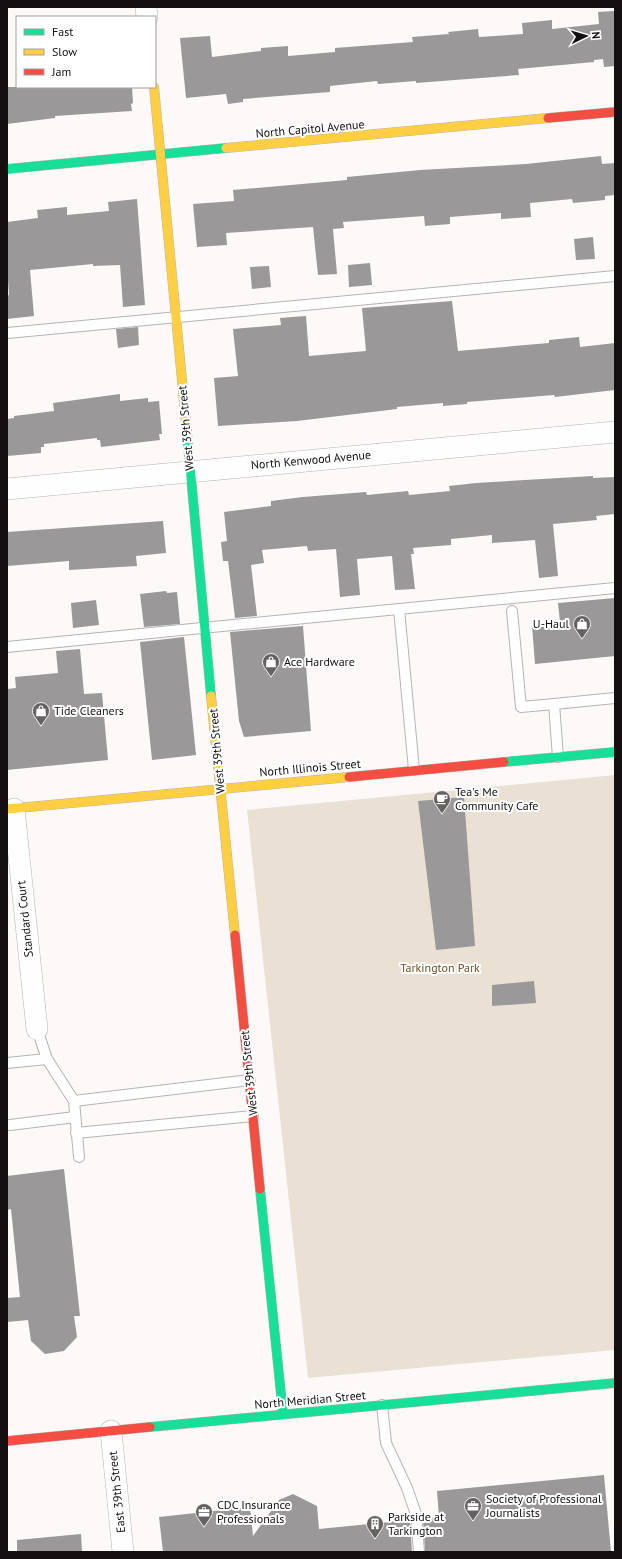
<svg xmlns="http://www.w3.org/2000/svg" width="622" height="1559" viewBox="0 0 622 1559" font-family="'PT Sans',sans-serif">
<style>
.green{fill:#eae0d4}
.building{fill:#9b9899}
.lines{fill:none;stroke-linecap:round;stroke-linejoin:round}
.lane-casing{stroke:#b7b3b3;stroke-width:12}
.street-casing{stroke:#b7b3b3;stroke-width:22}
.fast-casing{stroke:#b7b3b3;stroke-width:10}
.slow-casing{stroke:#b7b3b3;stroke-width:10}
.jam-casing{stroke:#b7b3b3;stroke-width:10}
.lane{stroke:#fffefe;stroke-width:10}
.street{stroke:#fffefe;stroke-width:21}
.fast{stroke:#16e098;stroke-width:9}
.slow{stroke:#ffcf43;stroke-width:9}
.jam{stroke:#f24e42;stroke-width:9}
.labels{text-anchor:middle;stroke-width:4;stroke-linejoin:round;paint-order:stroke}
.street-label{font-size:12px;fill:#141011;stroke:#fff}
.poi-label{font-size:12px;fill:#141011;stroke:#fff;text-anchor:start}
.park-label{font-size:12px;fill:#6c5126;stroke:#fff}
</style>
<rect width="100%" height="100%" fill="#fdf9f9"/>
<polygon class="green" points="615,775 615,1350 308,1378 247,810"/>
<g class="building">
<polygon points="614,11 615,66 604,67 603,59 594,60 594,62 518,69 519,75 416,83 416,81 378,84 377,81 330,86 330,92 243,99 243,102 228,104 226,94 186,98 180,38 210,36 212,57 261,51 261,48 288,46 288,56 335,52 335,48 413,42 412,37 449,34 448,32 478,29 479,37 523,34 522,23 552,20 552,29 599,24 598,12"/>
<polygon points="7,87 132,87 133,103 131,104 132,111 55,116 55,118 7,124"/>
<polygon points="601,156 602,164 615,163 615,195 605,196 605,200 573,203 572,199 530,203 531,217 501,219 501,213 450,217 450,224 425,226 424,216 343,222 344,228 333,229 337,274 318,275 313,227 226,233 227,245 197,247 193,204 234,201 233,190 347,180 347,177 420,170 526,164"/>
<polygon points="137,199 145,305 123,307 120,265 93,266 93,264 30,270 34,316 7,319 7,296 9,295 7,267 7,222 38,218 37,210 67,207 67,215 109,211 108,202"/>
<polygon points="593,237 595,259 576,260 574,239"/>
<polygon points="370,263 372,285 349,287 348,265"/>
<polygon points="269,266 271,287 252,289 250,267"/>
<polygon points="452,301 458,351 549,343 549,340 579,337 580,347 615,343 615,390 555,397 554,395 467,402 467,404 443,406 443,403 397,407 397,409 297,421 218,426 214,378 238,376 233,329 281,325 280,318 306,316 309,356 366,351 362,308"/>
<polygon points="138,327 139,345 118,348 116,329"/>
<polygon points="120,394 120,401 148,398 148,402 159,401 162,434 159,434 160,440 101,447 100,440 97,440 97,438 44,444 44,447 41,447 41,453 7,456 7,419 14,418 14,416 54,411 53,403"/>
<polygon points="593,476 593,478 615,477 615,514 596,516 597,520 553,524 558,576 539,578 535,540 492,543 492,535 451,539 451,545 413,548 414,554 411,554 415,589 395,590 392,556 357,559 360,595 340,597 336,549 308,551 307,546 262,550 264,563 251,565 257,616 235,618 228,561 223,561 221,542 227,541 224,512 271,506 271,501 303,497 366,492 367,495 408,491 409,495 450,491 449,486 476,483"/>
<polygon points="163,521 166,553 136,556 137,566 69,570 69,561 7,566 7,532"/>
<polygon points="166,591 167,593 177,592 180,624 144,627 140,594"/>
<polygon points="615,598 615,656 535,664 532,625 560,622 558,603"/>
<polygon points="96,600 99,625 73,628 71,603"/>
<polygon points="303,626 311,731 244,737 239,721 230,632"/>
<polygon points="184,637 196,755 152,760 140,642"/>
<polygon points="80,649 84,694 102,693 108,760 7,770 7,689 16,688 15,677 58,673 56,651"/>
<polygon points="464,797 475,946 436,950 418,801"/>
<polygon points="534,981 536,1003 492,1006 492,985"/>
<polygon points="64,1169 80,1316 74,1316 77,1337 64,1351 45,1354 31,1341 28,1320 7,1322 7,1298 20,1297 11,1209 7,1210 7,1176"/>
<polygon points="604,1475 611,1552 425,1552 423,1518 439,1517 437,1491"/>
<polygon points="293,1494 317,1506 319,1529 410,1520 412,1552 163,1552 159,1517 250,1507 253,1536 279,1500"/>
<polygon points="81,1534 82,1552 17,1552 17,1540"/>
</g>
<g class="lines">
<defs>
<g id="lane">
<polyline points="7,333 615,276"/>
<polyline points="399,609 414,770"/>
<polyline points="512,611 521,707 554,704"/>
<polyline points="7,647 615,588"/>
<polyline points="558,757 554,704 615,698"/>
<polyline points="37,1029 47,1059 74,1101 79,1157"/>
<polyline points="7,1063 47,1059"/>
<polyline points="74,1101 250,1080"/>
<polyline points="10,1125 75,1117"/>
<polyline points="76,1133 253,1116"/>
<polyline points="382,1405 386,1443 407,1488 416,1514 419,1552"/>
</g>
<g id="street">
<polyline points="146,7 147,17"/>
<polyline points="7,489 615,432"/>
<polyline points="14,809 37,1029"/>
<polyline points="111,1431 123,1552"/>
</g>
<g id="fast">
<polyline points="7,169 226,148"/>
<polyline points="186,422 211,696"/>
<polyline points="504,762 615,752"/>
<polyline points="260,1189 283,1414"/>
<polyline points="150,1427 615,1383"/>
</g>
<g id="slow">
<polyline points="154,87 186,422"/>
<polyline points="226,148 548,118"/>
<polyline points="211,696 235,935"/>
<polyline points="7,809 349,777"/>
</g>
<g id="jam">
<polyline points="548,118 615,112"/>
<polyline points="349,777 504,762"/>
<polyline points="235,935 260,1189"/>
<polyline points="7,1441 150,1427"/>
</g>
</defs>
<use href="#lane" class="lane-casing"/>
<use href="#street" class="street-casing"/>
<use href="#fast" class="fast-casing"/>
<use href="#slow" class="slow-casing"/>
<use href="#jam" class="jam-casing"/>
<use href="#lane" class="lane"/>
<use href="#street" class="street"/>
<use href="#fast" class="fast"/>
<use href="#slow" class="slow"/>
<use href="#jam" class="jam"/>
</g>
<defs>
<symbol id="shop-pin" viewBox="-11 -11 22 30"><path d="M0 17L-7.5 6A9.5 9.5 0 1 1 7.5 6Z" fill="#666262" stroke="#fff"/><path d="M-5-2.5h2.3a2.7 3.5 0 0 1 5.4 0H5L5.5 6h-11ZM-1.5-2.5h3a1.5 2.3 0 0 0-3 0Z" fill="#fff"/></symbol>
<symbol id="cafe-pin" viewBox="-11 -11 22 30"><path d="M0 17L-7.5 6A9.5 9.5 0 1 1 7.5 6Z" fill="#666262" stroke="#fff"/><path d="M-5.5-4.5H6V0H3Q3 3.5 0 3.5H-2.5Q-5.5 3.5-5.5 0ZM3-3.2v2h1.7v-2ZM-6 4.5H4V6H-6Z" fill="#fff"/></symbol>
<symbol id="office-pin" viewBox="-11 -11 22 30"><path d="M0 17L-7.5 6A9.5 9.5 0 1 1 7.5 6Z" fill="#666262" stroke="#fff"/><path d="M-6-3h4V-5.5h4V-3h4V5H-6ZM-1-4.5V-3h2v-1.5ZM-6 0V1H6V0Z" fill="#fff"/></symbol>
<symbol id="building-pin" viewBox="-11 -11 22 30"><path d="M0 17L-7.5 6A9.5 9.5 0 1 1 7.5 6Z" fill="#666262" stroke="#fff"/><path d="M-4-6H4V6H1V3H-1V6H-4ZM-2.5-4.3h1.7v1.8h-1.7ZM.8-4.3h1.7v1.8H.8ZM-2.5-1h1.7V.8h-1.7ZM.8-1h1.7V.8H.8Z" fill="#fff"/></symbol>
</defs>
<g fill-rule="evenodd">
<use href="#shop-pin" x="572" y="614" width="20" height="27"/>
<use href="#shop-pin" x="261" y="652" width="20" height="27"/>
<use href="#shop-pin" x="31" y="701" width="20" height="27"/>
<use href="#cafe-pin" x="432" y="789" width="20" height="27"/>
<use href="#office-pin" x="463" y="1496" width="20" height="27"/>
<use href="#office-pin" x="194" y="1502" width="20" height="27"/>
<use href="#building-pin" x="365" y="1514" width="20" height="27"/>
</g>
<g class="labels">
<g class="street-label">
<text transform="translate(310 129) rotate(-5)" y="4">North Capitol Avenue</text>
<text transform="translate(186 428) rotate(-95)" y="4">West 39th Street</text>
<text transform="translate(311 460) rotate(-5)" y="4">North Kenwood Avenue</text>
<text transform="translate(217 751) rotate(-95)" y="4">West 39th Street</text>
<text transform="translate(310 768) rotate(-5)" y="4">North Illinois Street</text>
<text transform="translate(25 919) rotate(-96)" y="4">Standard Court</text>
<text transform="translate(249 1073) rotate(-96)" y="4">West 39th Street</text>
<text transform="translate(310 1400) rotate(-5)" y="4">North Meridian Street</text>
<text transform="translate(117 1492) rotate(-96)" y="4">East 39th Street</text>
</g>
<g class="poi-label">
<text x="569" y="628" text-anchor="end">U-Haul</text>
<text x="284" y="666">Ace Hardware</text>
<text x="54" y="715">Tide Cleaners</text>
<text x="455" y="796">Tea's Me<tspan x="455" dy="14">Community Cafe</tspan></text>
<text x="486" y="1503">Society of Professional<tspan x="486" dy="14">Journalists</tspan></text>
<text x="217" y="1509">CDC Insurance<tspan x="217" dy="14">Professionals</tspan></text>
<text x="388" y="1521">Parkside at<tspan x="388" dy="14">Tarkington</tspan></text>
</g>
<g class="park-label">
<text x="440" y="972">Tarkington Park</text>
</g>
</g>
<rect width="622" height="1559" fill="none" stroke="#141011" stroke-width="16"/>
<rect x="16" y="16" width="140" height="72" fill="#ffffff" stroke="#a19fa0"/>
<rect x="24" y="29" width="20" height="6" fill="#16e098" stroke="#a19fa0"/>
<text x="52" y="36" font-size="12" fill="#141011">Fast</text>
<rect x="24" y="49" width="20" height="6" fill="#ffcf43" stroke="#a19fa0"/>
<text x="52" y="56" font-size="12" fill="#141011">Slow</text>
<rect x="24" y="69" width="20" height="6" fill="#f24e42" stroke="#a19fa0"/>
<text x="52" y="76" font-size="12" fill="#141011">Jam</text>
<g transform="translate(586 36) rotate(85)" stroke="#ffffff" stroke-width="3" paint-order="stroke">
<path d="M0-3L7 15L0 10L-7 15Z" fill="#141011"/>
<text y="-6" font-size="11" font-weight="bold" text-anchor="middle" fill="#141011">N</text>
</g>
</svg>
